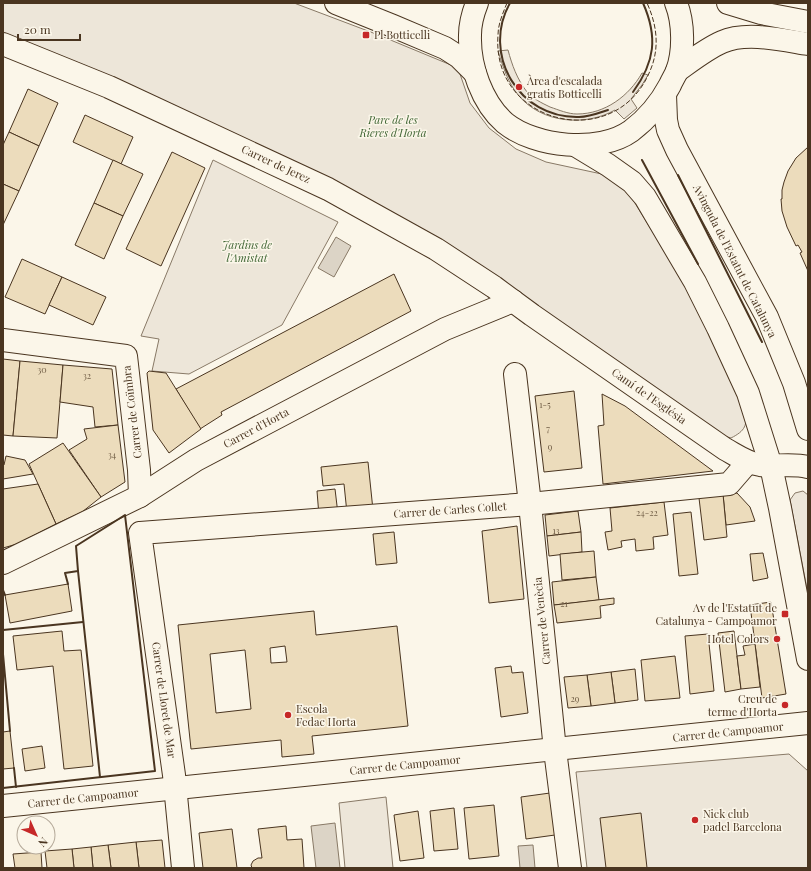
<svg xmlns="http://www.w3.org/2000/svg" width="811" height="871" viewBox="0 0 811 871" font-family="'Playfair Display',serif">
<style>
.green{fill:#ede6d9;stroke:#887966}
.water{fill:#dcd4c6;stroke:#887966}
.building{fill:#ecdcbc;stroke:#4a3520;fill-rule:evenodd}
.lines{fill:none;stroke-linecap:round;stroke-linejoin:round}
.minor-casing{stroke:#4a3520;stroke-width:24}
.major-casing{stroke:#4a3520;stroke-width:24}
.minor{stroke:#fbf6e9;stroke-width:22}
.major{stroke:#fbf6e9;stroke-width:22}
.fence{stroke:#4a3520;stroke-width:1;stroke-dasharray:5 2;stroke-linecap:butt}
.wall{stroke:#4a3520;stroke-width:2}
.poi-dot{fill:#c62828;stroke:#fbf6e9;stroke-width:1.5}
.labels{text-anchor:middle;stroke-width:3;stroke-linejoin:round;paint-order:stroke}
.number-label{font-size:9px;fill:#725f47}
.poi-label{font-size:11px;fill:#4a3520;stroke:#fbf6e9;text-anchor:start}
.park-label{font-size:11px;font-style:italic;fill:#436837;stroke:#fbf6e9}
.street-label{font-size:11px;fill:#4a3520;stroke:#fbf6e9}
</style>
<rect width="100%" height="100%" fill="#fbf6e9"/>
<g class="green">
<path d="M3 3H294L376 34 451 65 460 74 470 103 489 128 516 149 546 162 611 176 630 195 681 278 695 298 745 410C748 425 745 431 731 438L717 434 458 254 3 39Z"/>
<path d="M508 50C512 65 517 79 527 92 533 99 542 103 550 107 559 110 568 114 577 114 605 114 629 96 642 73L648 75 642 85 631 99 637 108 624 119 615 110C585 127 542 123 519 96 508 83 503 67 498 51Z"/>
<polygon points="213,160 338,222 282,325 189,374 152,371 159,339 141,336"/>
<polygon points="803,491 808,495 808,594 790,500 795,493"/>
<polygon points="789,754 808,771 808,868 587,868 576,772"/>
<polygon points="386,797 393,868 345,868 339,803"/>
</g>
<g class="water">
<polygon points="336,237 351,246 334,277 318,268"/>
<polygon points="335,823 340,868 316,868 311,826"/>
<polygon points="533,845 535,868 520,868 518,846"/>
</g>
<g class="building">
<polygon points="28,89 58,103 39,146 9,132"/>
<polygon points="85,115 133,137 121,164 73,142"/>
<polygon points="9,132 39,146 19,191 3,184 3,145"/>
<polygon points="808,147 808,271 800,253 802,252 798,245 796,246 787,227 782,211 781,199 782,199 782,190 784,182 788,171 796,158"/>
<polygon points="172,152 205,168 161,266 126,249"/>
<polygon points="113,160 143,174 123,216 94,203"/>
<polygon points="3,184 19,191 3,225"/>
<polygon points="94,203 123,216 104,259 75,245"/>
<polygon points="22,259 62,277 45,314 5,297"/>
<polygon points="394,274 411,311 221,412 222,415 200,429 176,389"/>
<polygon points="62,277 106,297 93,325 49,305"/>
<polygon points="3,359 20,361 13,436 3,435"/>
<polygon points="20,361 63,365 57,438 13,436"/>
<polygon points="63,365 112,369 118,425 95,427 93,407 60,402"/>
<polygon points="149,371 166,373 201,429 169,453 153,430 147,373"/>
<polygon points="574,391 582,468 544,472 535,396"/>
<polygon points="602,394 625,406 713,471 603,484 598,426 604,425"/>
<polygon points="118,425 125,482 101,497 69,450 87,439 84,429"/>
<polygon points="63,443 101,497 82,512 56,524 29,464"/>
<polygon points="6,456 25,460 33,474 3,479 3,465 4,465"/>
<polygon points="368,462 373,510 347,513 344,484 323,486 321,467"/>
<polygon points="38,484 56,524 17,544 3,548 3,489"/>
<polygon points="335,489 338,514 319,516 317,491"/>
<polygon points="737,493 750,507 755,521 726,525 723,494"/>
<polygon points="723,494 727,537 704,540 699,498"/>
<polygon points="664,502 668,535 653,537 654,549 636,551 635,539 621,541 622,547 608,550 605,532 612,531 610,508"/>
<polygon points="578,511 581,532 547,536 545,515"/>
<polygon points="691,512 698,574 679,576 673,514"/>
<polygon points="517,526 524,599 489,603 482,531"/>
<polygon points="394,532 397,563 376,565 373,534"/>
<polygon points="581,532 582,552 549,556 547,536"/>
<polygon points="594,551 596,577 562,580 560,554"/>
<polygon points="763,553 768,578 753,581 750,554"/>
<polygon points="596,577 599,600 554,605 552,582"/>
<polygon points="68,584 72,611 10,623 5,595"/>
<polygon points="614,598 614,604 600,606 601,618 557,623 554,605"/>
<polygon points="771,602 786,694 762,698 750,605"/>
<path d="M314 611 316 635 397 626 408 726 312 736 314 754 282 757 281 740 191 749 178 625ZM285 646 287 662 271 663 270 648ZM245 650 251 709 216 713 210 654Z"/>
<polygon points="62,631 64,651 81,650 93,766 64,769 53,666 17,670 13,636"/>
<polygon points="734,631 741,689 725,692 718,633"/>
<polygon points="708,634 714,691 690,694 685,636"/>
<polygon points="755,644 760,687 741,689 737,656 745,655 743,646"/>
<polygon points="675,656 680,698 645,701 641,660"/>
<polygon points="511,666 512,673 523,672 528,713 501,717 495,668"/>
<polygon points="635,669 638,700 615,703 611,672"/>
<polygon points="611,672 615,703 591,706 587,675"/>
<polygon points="587,675 591,706 568,708 564,677"/>
<polygon points="10,731 14,768 3,769 3,732"/>
<polygon points="42,746 45,768 25,771 22,749"/>
<polygon points="550,793 555,835 526,839 521,797"/>
<polygon points="494,805 499,856 469,859 464,808"/>
<polygon points="454,808 458,849 434,851 430,811"/>
<polygon points="418,811 424,858 400,861 394,815"/>
<polygon points="641,813 647,868 606,868 600,818"/>
<polygon points="286,826 287,840 302,839 304,868 252,868 251,865 253,861 258,858 262,858 258,829"/>
<polygon points="232,829 237,868 203,868 199,833"/>
<polygon points="162,840 165,868 139,868 136,842"/>
<polygon points="136,842 139,868 111,868 108,845"/>
<polygon points="108,845 111,868 93,868 91,847"/>
<polygon points="91,847 93,868 74,868 72,849"/>
<polygon points="72,849 74,868 47,868 45,851"/>
<polygon points="41,852 42,868 15,868 13,854"/>
</g>
<g class="lines">
<defs>
<g id="minor">
<polyline points="728,3 761,13 808,22"/>
<path d="M3 44 109 87 328 189 436 249 494 287 532 315 725 449C736 455 747 463 760 465 776 467 792 463 808 467"/>
<path d="M677 71C691 61 706 49 722 42 746 31 783 40 808 44"/>
<polyline points="3,340 126,356 139,470 140,496"/>
<polyline points="515,374 530,504 555,750 570,868"/>
<polyline points="3,563 140,496 196,460 445,329 513,301"/>
<polyline points="3,806 808,723"/>
<polyline points="183,868 174,775 140,533 530,504 729,484 748,462"/>
</g>
<g id="major">
<polyline points="336,3 393,26 445,48 459,57 475,73"/>
<path d="M477 3C473 13 470 24 470 35 469 66 482 103 505 123 535 147 599 154 631 131 647 119 661 102 670 85 672 80 675 76 677 71 684 52 684 23 676 3"/>
<polyline points="665,95 666,120 668,130 677,150 767,317 794,383 808,429"/>
<polyline points="575,145 608,165 632,182 645,197 695,282 718,328 748,393 771,466 780,508 808,659"/>
</g>
</defs>
<use href="#minor" class="minor-casing"/>
<use href="#major" class="major-casing"/>
<use href="#minor" class="minor"/>
<use href="#major" class="major"/>
<path class="fence" d="M507 3C503 13 498 24 498 35 491 125 616 154 650 71 660 48 657 25 647 3"/>
<g class="wall">
<path d="M510 3C481 54 519 119 579 117 589 117 599 113 608 110"/>
<path d="M633 92C655 62 658 37 643 3"/>
<polyline points="642,160 698,264"/>
<polyline points="678,175 762,342"/>
<polyline points="78,571 100,777"/>
<polyline points="3,590 5,595"/>
<polyline points="3,630 83,622"/>
<polyline points="3,654 10,731"/>
<polyline points="14,768 16,787"/>
<polyline points="3,788 155,771 125,515 76,546 78,571 65,573 68,584"/>
</g>
</g>
<g class="poi-dot">
<rect x="362" y="31" width="8" height="8" rx="2"/>
<circle cx="519" cy="87" r="4"/>
<rect x="781" y="610" width="8" height="8" rx="2"/>
<circle cx="777" cy="639" r="4"/>
<circle cx="785" cy="705" r="4"/>
<circle cx="288" cy="715" r="4"/>
<circle cx="695" cy="820" r="4"/>
</g>
<g class="labels">
<g class="number-label">
<text x="42" y="373">30</text>
<text x="87" y="379">32</text>
<text x="545" y="408">1-5</text>
<text x="548" y="432">7</text>
<text x="550" y="450">9</text>
<text x="112" y="458">34</text>
<text x="647" y="516">24-22</text>
<text x="556" y="534">13</text>
<text x="564" y="607">21</text>
<text x="575" y="702">29</text>
</g>
<g class="poi-label">
<text x="374" y="39">Pl Botticelli</text>
<text x="527" y="85">Àrea d'escalada<tspan x="527" dy="13">gratis Botticelli</tspan></text>
<text x="777" y="612" text-anchor="end">Av de l'Estatut de<tspan x="777" dy="13">Catalunya - Campoamor</tspan></text>
<text x="769" y="643" text-anchor="end">Hotel Colors</text>
<text x="777" y="703" text-anchor="end">Creu de<tspan x="777" dy="13">terme d'Horta</tspan></text>
<text x="296" y="713">Escola<tspan x="296" dy="13">Fedac Horta</tspan></text>
<text x="703" y="818">Nick club<tspan x="703" dy="13">padel Barcelona</tspan></text>
</g>
<g class="park-label">
<text x="393" y="124">Parc de les<tspan x="393" dy="13">Rieres d'Horta</tspan></text>
<text x="247" y="249">Jardins de<tspan x="247" dy="13">l'Amistat</tspan></text>
</g>
<g class="street-label">
<text transform="translate(276 164) rotate(25)" y="4">Carrer de Jerez</text>
<text transform="translate(735 261) rotate(63)" y="4">Avinguda de l'Estatut de Catalunya</text>
<text transform="translate(649 396) rotate(35)" y="4">Camí de l'Església</text>
<text transform="translate(132 412) rotate(-97)" y="4">Carrer de Coïmbra</text>
<text transform="translate(256 428) rotate(-28)" y="4">Carrer d'Horta</text>
<text transform="translate(450 510) rotate(-4)" y="4">Carrer de Carles Collet</text>
<text transform="translate(542 621) rotate(-96)" y="4">Carrer de Venècia</text>
<text transform="translate(164 700) rotate(82)" y="4">Carrer de Lloret de Mar</text>
<text transform="translate(728 732) rotate(-6)" y="4">Carrer de Campoamor</text>
<text transform="translate(405 765) rotate(-6)" y="4">Carrer de Campoamor</text>
<text transform="translate(83 798) rotate(-6)" y="4">Carrer de Campoamor</text>
</g>
</g>
<rect width="811" height="871" fill="none" stroke="#4a3520" stroke-width="8"/>
<g transform="translate(36 835) rotate(135)"><circle r="19" fill="#fbf6e9" stroke="#b4a999"/>
<path d="M0-3L7 15L0 10L-7 15Z" fill="#c62828"/>
<text y="-6" font-size="11" font-weight="bold" text-anchor="middle" fill="#4a3520">N</text>
</g>
<path d="M18 34v6h62v-6" fill="none" stroke="#4a3520" stroke-width="2"/>
<text x="24" y="34" font-size="12" fill="#4a3520" stroke="#fbf6e9" stroke-width="3" paint-order="stroke">20 m</text>
</svg>
